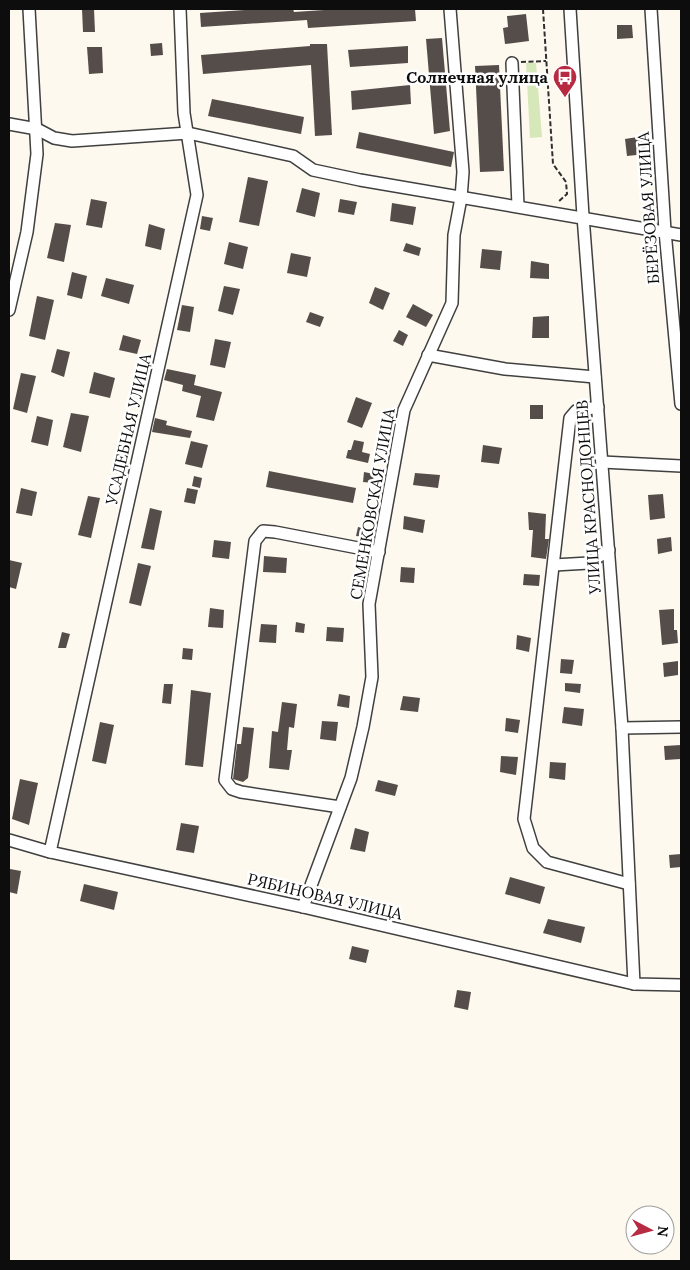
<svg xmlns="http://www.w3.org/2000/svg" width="690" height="1270" viewBox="0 0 690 1270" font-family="Lora,serif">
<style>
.green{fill:#d6e7b9}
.building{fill:#554d4a}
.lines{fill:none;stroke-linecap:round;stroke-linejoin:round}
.minor-casing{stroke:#404040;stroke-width:14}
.path{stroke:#2f2f2f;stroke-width:2;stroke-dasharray:5 2.5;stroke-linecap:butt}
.minor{stroke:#fff;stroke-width:11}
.labels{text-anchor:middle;stroke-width:5;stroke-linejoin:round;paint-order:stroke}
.poi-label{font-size:16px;font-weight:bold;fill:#0d0d0d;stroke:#fff;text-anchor:end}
.street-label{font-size:16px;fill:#0d0d0d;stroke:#fff}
</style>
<rect width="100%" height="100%" fill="#fef9ee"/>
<polygon class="green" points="536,63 542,137 530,138 526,63"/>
<g class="building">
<polygon points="82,9 94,9 95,32 83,32"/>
<polygon points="259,9 293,9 294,12 339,9 415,9 416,21 308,28 307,20 201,27 200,13"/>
<polygon points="526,14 529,41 505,44 503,28 508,27 507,16"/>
<polygon points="617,25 632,25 633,38 617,39"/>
<polygon points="442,38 450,131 434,134 426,39"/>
<polygon points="162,43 163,55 151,56 150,44"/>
<polygon points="310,44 327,44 332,135 315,136 311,65 203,74 201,55 310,46"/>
<polygon points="408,46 408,63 350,67 348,50"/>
<polygon points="87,47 102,47 103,73 89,74"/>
<polygon points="499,65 504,171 480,172 475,66"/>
<polygon points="410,85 411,104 352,110 351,91"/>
<polygon points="212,99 304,117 301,134 208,116"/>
<polygon points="359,132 454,152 451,167 356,148"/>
<polygon points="644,136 646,154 627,156 625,139"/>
<polygon points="248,177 268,181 259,226 239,222"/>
<polygon points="302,188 320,193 315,217 296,212"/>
<polygon points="91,199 107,202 102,228 86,225"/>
<polygon points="340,199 357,202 354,215 338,212"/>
<polygon points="392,203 416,207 413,225 390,221"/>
<polygon points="202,216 213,218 210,231 200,229"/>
<polygon points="55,223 71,225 64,262 47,258"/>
<polygon points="149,224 165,229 161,250 145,246"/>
<polygon points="229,242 248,247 243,269 224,264"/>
<polygon points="406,243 421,248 419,256 403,251"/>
<polygon points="482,249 502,251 500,270 480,268"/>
<polygon points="291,253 311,257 307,277 287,273"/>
<polygon points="531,261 549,264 549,279 530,278"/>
<polygon points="72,272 87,276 82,299 67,295"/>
<polygon points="106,278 134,285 129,304 101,296"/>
<polygon points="224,286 240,289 233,315 218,311"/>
<polygon points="375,287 390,293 383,310 369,303"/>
<polygon points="37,296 54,300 45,340 29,336"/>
<polygon points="413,304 433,315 426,327 406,317"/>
<polygon points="182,305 194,307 190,332 177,330"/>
<polygon points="310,312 324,317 320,327 306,322"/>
<polygon points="549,316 549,338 532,338 533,317"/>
<polygon points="399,330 408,335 403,346 393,341"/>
<polygon points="123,335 141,340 137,354 119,350"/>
<polygon points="215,339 231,342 225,368 210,365"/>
<polygon points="57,349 70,352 64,377 51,372"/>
<polygon points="167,369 196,375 194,385 222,392 214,421 196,417 201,396 182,391 183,385 164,380"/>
<polygon points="94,372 115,378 110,398 89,393"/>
<polygon points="21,373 36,376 27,413 13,409"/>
<polygon points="356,397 372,403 362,428 347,422"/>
<rect x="530" y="405" width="13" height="14"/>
<polygon points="71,413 89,416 81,452 63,447"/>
<polygon points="37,416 53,420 48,446 31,442"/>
<polygon points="155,418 167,421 166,425 192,431 190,438 152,432"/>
<polygon points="354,440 364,442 362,452 370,454 368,463 346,458 348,450 351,450"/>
<polygon points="191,441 208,445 202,468 185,464"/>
<polygon points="483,445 502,448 499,464 481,462"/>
<polygon points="269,471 356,488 353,503 266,487"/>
<polygon points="364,472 374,474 373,483 363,482"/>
<polygon points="415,473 440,475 438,488 413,485"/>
<polygon points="194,476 202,478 200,488 192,486"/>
<polygon points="21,488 37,492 32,516 16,513"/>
<polygon points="187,488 198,490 195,504 184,502"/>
<polygon points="663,494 665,518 650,520 648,495"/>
<polygon points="88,496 100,498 91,538 78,535"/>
<polygon points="150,508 162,511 154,550 141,548"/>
<polygon points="528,512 546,514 545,539 549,539 546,559 531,557 533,530 529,530"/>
<polygon points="404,516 425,520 423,533 403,529"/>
<polygon points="358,527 367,529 366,537 356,536"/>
<polygon points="671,537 672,551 658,554 657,539"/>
<polygon points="214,540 231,542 229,559 212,557"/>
<polygon points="264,556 287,558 286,573 263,572"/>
<polygon points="9,560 22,563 16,589 9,587"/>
<polygon points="138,563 151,566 141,606 129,603"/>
<polygon points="401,567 415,568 414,583 400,582"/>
<polygon points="524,574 540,575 539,586 523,585"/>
<polygon points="210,608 224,610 223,628 208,627"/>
<polygon points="674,609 674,630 677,630 678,643 662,645 659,610"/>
<polygon points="296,622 305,624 304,633 295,632"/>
<polygon points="261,624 277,625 276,643 259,642"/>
<polygon points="327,627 344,628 343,642 326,641"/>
<polygon points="62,632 70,634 66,648 58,648"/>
<polygon points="517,635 531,638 529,652 516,649"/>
<polygon points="183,648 193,649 192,660 182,659"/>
<polygon points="561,659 574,660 572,674 560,673"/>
<polygon points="678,661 678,675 664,677 663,663"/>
<polygon points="565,683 581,684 580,693 565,691"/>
<polygon points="164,684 173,684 171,704 162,703"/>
<polygon points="191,690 211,693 203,767 185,765"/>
<polygon points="339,694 350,696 349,708 337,706"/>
<polygon points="403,696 420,698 418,712 400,710"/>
<polygon points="282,702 297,704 294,728 289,727 287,750 292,750 289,770 269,768 272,731 278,732"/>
<polygon points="564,707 584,709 582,726 562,723"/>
<polygon points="506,718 520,720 518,733 505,731"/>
<polygon points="322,721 338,722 336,741 320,739"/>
<polygon points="100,722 114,725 106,764 92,761"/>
<polygon points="243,727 254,728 248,778 243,782 233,779 237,744 241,744"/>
<polygon points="681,745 681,759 665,760 664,746"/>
<polygon points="501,756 518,757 516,775 500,772"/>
<polygon points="550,762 566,763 565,780 549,778"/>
<polygon points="20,779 38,783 29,825 12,819"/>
<polygon points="378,780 398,785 395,796 375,791"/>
<polygon points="181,823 199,826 194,853 176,850"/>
<polygon points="355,828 369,832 365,852 350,849"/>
<polygon points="681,854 681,867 670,868 669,855"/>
<polygon points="10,869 21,871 17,894 9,892"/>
<polygon points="510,877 545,887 540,904 505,894"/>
<polygon points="84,884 118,892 114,910 80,901"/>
<polygon points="548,919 585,927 581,943 543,933"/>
<polygon points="352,946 369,950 366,963 349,959"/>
<polygon points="457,990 471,992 468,1010 454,1007"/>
</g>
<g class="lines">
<defs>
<g id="minor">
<polyline points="570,9 583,216 622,728 634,984"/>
<polyline points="651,9 665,231 681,404"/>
<polyline points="512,63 518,206"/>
<polyline points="9,124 37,129 54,138 72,141 188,133 293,156 313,170 360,180 681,235"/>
<polyline points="9,310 27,232 37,154 29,9"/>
<polyline points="428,355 505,369 595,377"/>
<polyline points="598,407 576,411 570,418 524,819 533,848 547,862 629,884"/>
<polyline points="602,462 681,466"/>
<polyline points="554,565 589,563 609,550"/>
<polyline points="622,728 681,727"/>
<polyline points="340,807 241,792 232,789 225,780 255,541 263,531 275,532 379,552"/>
<polyline points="9,840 50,852 303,907 634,984 681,985"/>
<polyline points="50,852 197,195 184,113 180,9"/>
<polyline points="303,907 351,778 363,727 372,677 369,604 404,410 452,303 454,235 461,198 463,172 450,9"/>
</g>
</defs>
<use href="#minor" class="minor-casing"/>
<g class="path">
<polyline points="543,9 553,164 566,182 567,194 558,202"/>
<polyline points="521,62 546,61"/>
</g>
<use href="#minor" class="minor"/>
</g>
<defs>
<symbol id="bus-pin" viewBox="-11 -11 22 30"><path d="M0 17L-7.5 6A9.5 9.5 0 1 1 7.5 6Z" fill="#b82a41" stroke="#fff"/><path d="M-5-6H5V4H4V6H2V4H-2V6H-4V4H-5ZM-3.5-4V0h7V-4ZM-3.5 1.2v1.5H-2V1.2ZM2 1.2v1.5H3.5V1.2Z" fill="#fff"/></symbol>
</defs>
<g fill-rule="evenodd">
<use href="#bus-pin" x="551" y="63" width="28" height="38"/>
</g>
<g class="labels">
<g class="poi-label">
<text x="548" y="83">Солнечная улица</text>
</g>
<g class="street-label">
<text transform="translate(648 208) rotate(-94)" y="6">БЕРЁЗОВАЯ УЛИЦА</text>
<text transform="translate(128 429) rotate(-77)" y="6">УСАДЕБНАЯ УЛИЦА</text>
<text transform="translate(588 497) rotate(-94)" y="6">УЛИЦА КРАСНОДОНЦЕВ</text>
<text transform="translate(372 504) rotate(-80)" y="6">СЕМЕНКОВСКАЯ УЛИЦА</text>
<text transform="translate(325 896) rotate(13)" y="6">РЯБИНОВАЯ УЛИЦА</text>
</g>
</g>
<rect width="690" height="1270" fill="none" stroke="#0d0d0d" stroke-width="20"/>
<g transform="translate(650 1230) rotate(96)"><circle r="24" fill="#ffffff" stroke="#9e9e9e"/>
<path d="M0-4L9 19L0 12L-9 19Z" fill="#b82a41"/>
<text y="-8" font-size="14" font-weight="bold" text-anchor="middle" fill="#0d0d0d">N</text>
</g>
</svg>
